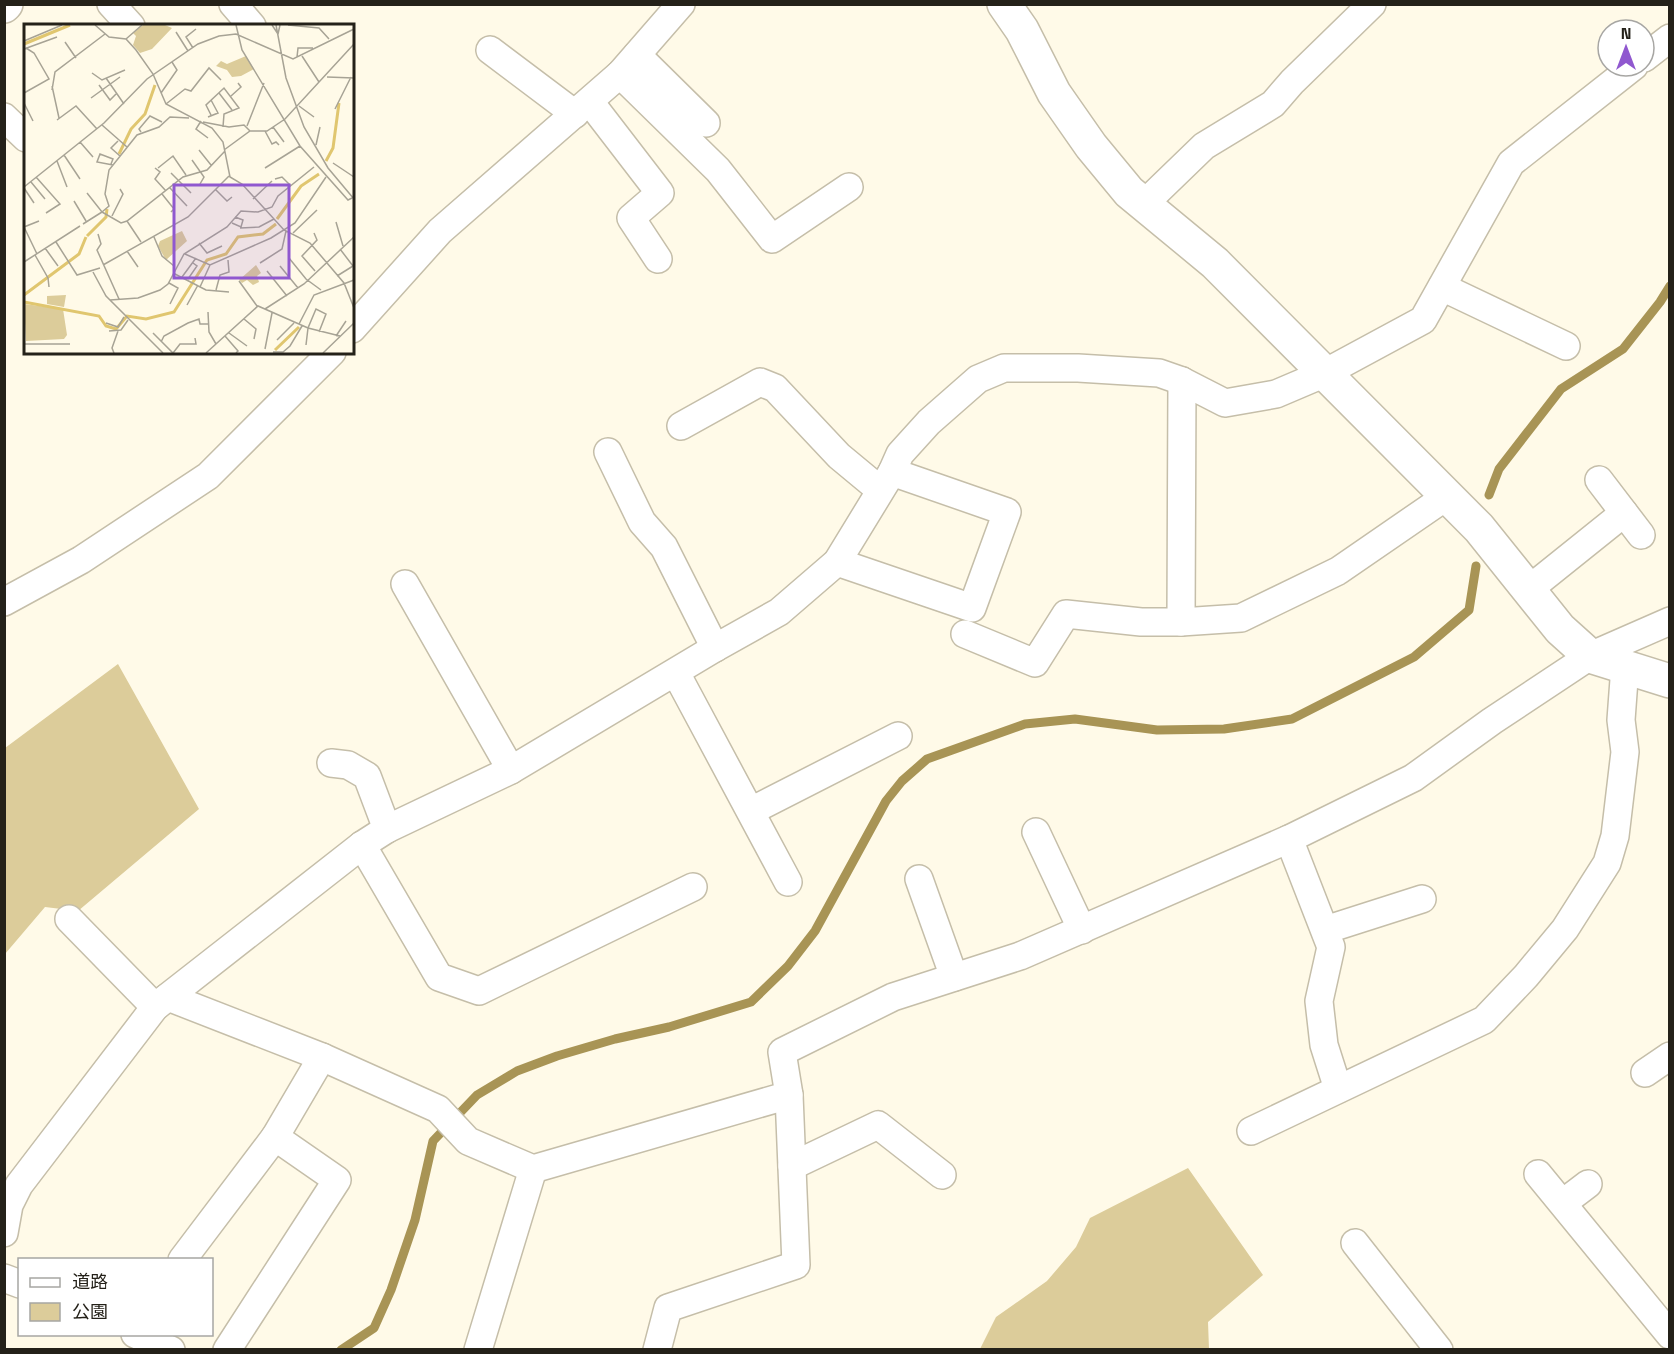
<svg xmlns="http://www.w3.org/2000/svg" width="1674" height="1354" viewBox="0 0 1674 1354" font-family="'Space Grotesk','Noto Sans JP',sans-serif">
<style>
.green{fill:#dccc9a}
.lines{fill:none;stroke-linecap:round;stroke-linejoin:round}
.stream{stroke:#a89455;stroke-width:9}
.minor-casing{stroke:#c5bea9;stroke-width:30}
.tertiary-casing{stroke:#c5bea9;stroke-width:36}
.minor{stroke:#fff;stroke-width:27}
.tertiary{stroke:#fff;stroke-width:33}
.inset-river{fill:none;stroke:#e0c66f;stroke-width:3}
.inset-road{fill:none;stroke:#a7a395;stroke-width:1.5}
.view{fill:#9058cf;fill-opacity:0.15;stroke:#9058cf;stroke-width:3}
.inset-edge{fill:none;stroke:#242119;stroke-width:3}
</style>
<rect width="100%" height="100%" fill="#fffae8"/>
<g class="green">
<polygon points="118,664 199,809 78,911 45,907 5,954 5,748"/>
<polygon points="1188,1168 1263,1275 1208,1322 1209,1349 980,1349 996,1317 1047,1281 1076,1247 1090,1218"/>
</g>
<g class="lines">
<g class="stream">
<polyline points="1489,495 1499,469 1561,389 1623,349 1660,302 1670,286"/>
<polyline points="341,1350 374,1328 391,1290 415,1220 433,1141 477,1095 517,1071 557,1056 615,1039 669,1027 751,1002 788,966 815,931 886,801 902,781 927,759 1025,724 1075,719 1157,730 1224,729 1292,719 1414,657 1469,610 1476,566"/>
</g>
<defs>
<g id="minor">
<polyline points="111,4 131,26"/>
<polyline points="233,4 252,26"/>
<polyline points="490,50 575,114"/>
<polyline points="637,55 706,123"/>
<polyline points="1644,58 1670,38"/>
<polyline points="620,74 718,170 772,239 849,187"/>
<polyline points="590,102 660,193 631,218 658,259"/>
<polyline points="4,117 26,138"/>
<polyline points="1144,204 1204,146 1273,104 1292,82 1372,4"/>
<polyline points="1442,287 1566,346"/>
<polyline points="352,329 440,231 620,74 681,4"/>
<polyline points="681,426 760,382 775,388 839,456 880,490"/>
<polyline points="608,452 642,522 664,547 715,648"/>
<polyline points="1599,480 1641,535"/>
<polyline points="837,562 972,608 1007,512 892,472"/>
<polyline points="405,584 511,770"/>
<polyline points="1528,590 1624,513"/>
<polyline points="4,602 81,560 208,476 332,352"/>
<polyline points="1181,622 1182,381"/>
<polyline points="965,634 1035,663 1066,614 1141,622 1181,622 1241,618 1338,571 1447,496"/>
<polyline points="676,673 788,882"/>
<polyline points="331,763 348,765 367,776 387,829"/>
<polyline points="751,811 898,736"/>
<polyline points="1036,832 1082,930"/>
<polyline points="1289,839 1331,947 1319,1001 1324,1045 1338,1089"/>
<polyline points="362,845 439,977 479,991 693,887"/>
<polyline points="919,879 954,977"/>
<polyline points="69,919 155,1007"/>
<polyline points="1325,930 1422,899"/>
<polyline points="168,997 322,1057 438,1109 468,1141 533,1169 789,1095 782,1052 893,997 1020,956 1289,839 1413,778 1492,721 1590,656 1670,621"/>
<polyline points="1645,1073 1670,1056"/>
<polyline points="1251,1131 1484,1020 1526,976 1565,929 1607,863 1615,836 1625,752 1621,720 1625,666"/>
<polyline points="792,1166 878,1125 942,1175"/>
<polyline points="1538,1174 1670,1335"/>
<polyline points="1563,1203 1588,1184"/>
<polyline points="4,1233 9,1205 19,1185 155,1007 362,845 387,829 511,770 715,648 779,612 837,562 892,472 900,454 929,422 978,379 1004,368 1078,368 1159,373 1182,381 1225,403 1276,394 1323,374 1423,320 1511,163 1634,66"/>
<polyline points="1355,1243 1439,1350"/>
<polyline points="182,1260 275,1137 322,1057"/>
<polyline points="4,1278 20,1284"/>
<polyline points="135,1334 171,1350"/>
<polyline points="227,1350 337,1180 275,1137"/>
<polyline points="478,1350 533,1169"/>
<polyline points="657,1350 668,1308 796,1265 789,1095"/>
</g>
<g id="tertiary">
<polyline points="1004,4 1022,30 1054,93 1091,146 1129,192 1215,263 1479,528 1560,629 1590,656 1670,681"/>
<polyline points="4,6 6,4"/>
</g>
</defs>
<use href="#minor" class="minor-casing"/>
<use href="#tertiary" class="tertiary-casing"/>
<use href="#minor" class="minor"/>
<use href="#tertiary" class="tertiary"/>
</g>
<g transform="translate(24 24)">
<rect width="330" height="330" fill="#fffae8"/>
<path d="M119 1H141L148 4 128 25 116 29 109 21 112 12 109 9ZM222 32 230 45 217 52 208 53 203 46 192 42 197 37 203 40ZM158 207 163 217 142 236 134 222 136 217ZM232 241 237 249 233 252 235 258 229 261 223 256 218 259 215 256ZM42 271 40 283 23 280V272ZM0 280 39 285 43 311 40 315 2 317Z" fill="#dccc9a"/>
<path class="inset-river" d="M0 20 46 1M95 130 107 105 121 90 131 61M302 137 309 124 315 79M253 195 277 162 295 150M63 212 82 193 83 185M0 271 55 230 62 213M0 278 75 292 82 302 92 305 103 292 122 295 150 288 183 236 202 230 214 213 239 210 252 200M251 326 275 303"/>
<path class="inset-road" d="M71 1 85 13 102 15 112 26 129 50 142 80 188 104 199 118 206 153 218 160 260 206 286 219 320 259 330 284M212 1 218 26 276 122 324 176 328 174M248 1 254 10 256 1M252 1 262 54 280 103 304 144 330 175M264 1 295 4 305 15M152 8 164 27M102 15 118 1M0 17 38 1M41 18 52 34M169 24 162 13 172 5M0 25 33 13M278 32 295 58M273 33 274 24H289M68 49 78 56 101 46M303 53 330 54M82 54 100 80M75 61 86 76 92 70M28 62 35 94M28 66 31 48 81 10M0 69 25 55 10 29 2 24M137 69 153 46 148 38M195 69 208 86M207 72 217 63 214 59M67 74 96 53M0 79 9 97M142 80 161 65 167 67 185 44 197 56M275 82 290 93M311 85 327 53M187 91 182 81 200 64 215 84 200 90 199 103M184 93 194 89 187 76M33 96 52 82 73 105M177 97 172 105 184 114M179 98 205 103 220 101 226 107M78 101 103 123M223 102 240 59M249 103 260 118M241 107 248 120 252 118 255 121M117 108 115 105 126 92 138 98M94 117 87 124 96 132M56 118 69 133M292 121 296 103M175 126 187 141M200 126 226 107H243L261 95 330 20M40 131 56 155M168 136 180 153 176 160M33 137 43 163M309 139 330 153M87 140 89 135 76 130 73 138 89 141M131 144 136 148 131 155 142 167M134 144 149 132 162 151M241 144 276 122M147 149 167 169M12 153 36 180 22 189M251 155 258 153 267 162M7 158 21 175M0 163 80 99 123 55 174 20 195 12 212 10 269 35 330 5M0 164 10 179M146 164 163 182M192 166 203 177 208 173M63 169 78 188 85 182 81 170 85 146 113 111 135 103 146 93 165 94M138 170 150 185 147 188M229 175 248 157M50 177 62 197M88 192 99 170 96 165M103 197 117 218M312 198 319 222M208 199 217 203 219 196 211 193M59 200 78 188 97 199 103 197 159 153 183 146 201 127M216 204 235 203 250 195M269 209 293 186M290 209 293 216 278 232 291 247M74 210 77 220 73 226 95 275M130 213 138 232 150 242M32 218 53 251 76 244M175 219 183 229 198 222M21 224 34 242M316 225 329 242M103 227 114 243M13 230 0 203 15 197M161 230 186 241 247 214 271 199 302 153M11 231 24 254 25 263M265 234 282 255 297 266M0 238 56 202M236 239 258 225 262 207M79 241 164 193 205 152M256 242 274 264M243 247 263 272M69 248 82 272 139 329M149 249 182 266 205 268M313 252 329 242M158 253 172 234M164 255 173 242 169 239M215 257 233 282M145 259 154 264 146 280M176 263 186 241M192 266 196 251 205 248 204 236M86 276 114 274 136 266 144 260 160 230 203 203 217 187 234 188 248 183 254 172 290 143M163 281 174 261M241 285 280 260 330 213M184 288 185 308 192 320M220 295 232 305 230 315M82 299 94 303 100 293M275 300 290 271 330 256M85 307 97 306 104 296M129 309 149 329 156 320H172L171 314M205 309 223 322M201 312 214 327 212 329M312 312 322 297M253 316 270 299M137 318 140 312 164 299 175 295 176 300H185M0 320H46M282 321 284 304 292 285 302 290 295 308M241 325 248 289M249 328H259L266 322 278 302M90 329 88 324 94 307M182 329 234 282 284 304 316 312M299 329 330 299"/>
<path class="view" d="M150 161H265V254H150Z"/>
<rect width="330" height="330" class="inset-edge"/>
</g>
<rect width="1674" height="1354" fill="none" stroke="#242119" stroke-width="12"/>
<rect x="18" y="1258" width="195" height="78" fill="#ffffff" stroke="#a7a6a3" stroke-width="1.5"/>
<rect x="30" y="1278" width="30" height="9" fill="#ffffff" stroke="#a7a6a3" stroke-width="1.5"/>
<text x="72" y="1288" font-size="18" fill="#242119">道路</text>
<rect x="30" y="1303" width="30" height="18" fill="#dccc9a" stroke="#a7a6a3" stroke-width="1.5"/>
<text x="72" y="1318" font-size="18" fill="#242119">公園</text>
<g transform="translate(1626 48)"><circle r="28" fill="#ffffff" stroke="#a7a6a3" stroke-width="1.5"/>
<path d="M0-4.5L10 22L0 15L-10 22Z" fill="#9058cf"/>
<text y="-9" font-size="16" font-weight="bold" text-anchor="middle" fill="#242119">N</text>
</g>
</svg>
